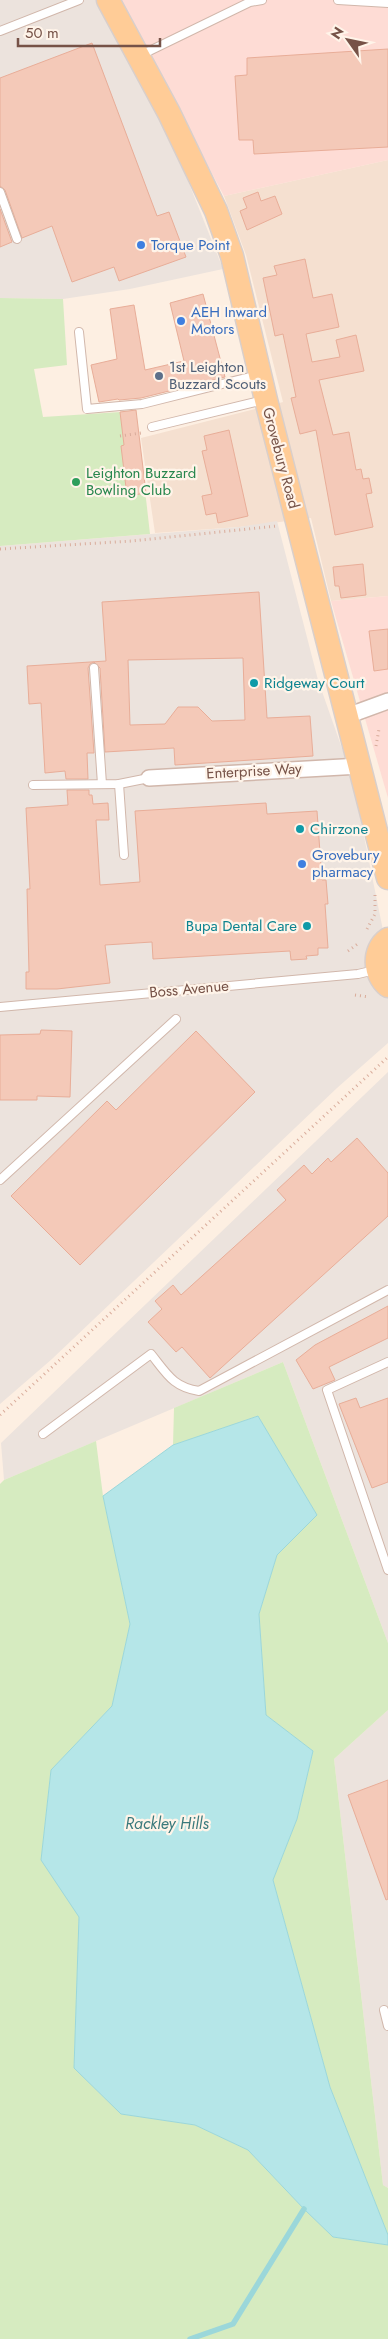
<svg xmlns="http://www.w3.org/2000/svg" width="388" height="2339" viewBox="0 0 388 2339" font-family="Jost,sans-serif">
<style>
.residential{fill:#f5e0d0}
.commercial{fill:#fedcd5}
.industrial{fill:#ece3dd}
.green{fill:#d6ebc0}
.water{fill:#b5e6e8;stroke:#9bd7da}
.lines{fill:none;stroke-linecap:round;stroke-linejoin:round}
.stream{stroke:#9bd7da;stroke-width:5.5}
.building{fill:#f4c9b8;stroke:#e8ad98;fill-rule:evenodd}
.service-casing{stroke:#d1b7ab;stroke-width:10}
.minor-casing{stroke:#d1b7ab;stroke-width:18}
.primary-casing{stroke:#d9cfcb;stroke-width:25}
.path{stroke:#d9ac9b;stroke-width:3;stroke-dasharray:1 4;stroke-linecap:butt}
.service{stroke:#fff;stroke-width:8}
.minor{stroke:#fff;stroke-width:15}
.primary{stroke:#ffcc97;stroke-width:22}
.shop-dot{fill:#3f7fe0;stroke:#fff4e9;stroke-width:2}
.service-dot{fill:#5c6f8a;stroke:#fff4e9;stroke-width:2}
.leisure-dot{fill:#2e9e5b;stroke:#fff4e9;stroke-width:2}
.culture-dot{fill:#0f9aa8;stroke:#fff4e9;stroke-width:2}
.labels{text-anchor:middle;stroke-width:4.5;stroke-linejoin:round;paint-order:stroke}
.shop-label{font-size:15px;fill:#366cbe;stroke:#fff4e9;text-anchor:start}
.service-label{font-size:15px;fill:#4e5e75;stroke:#fff4e9;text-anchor:start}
.street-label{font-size:15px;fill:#765247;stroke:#fff4e9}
.leisure-label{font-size:15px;fill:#27864d;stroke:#fff4e9;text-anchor:start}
.culture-label{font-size:15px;fill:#0d838f;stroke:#fff4e9;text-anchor:start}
.water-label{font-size:16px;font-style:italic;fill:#3a797c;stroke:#fff4e9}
</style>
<rect width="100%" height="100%" fill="#fdefe2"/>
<polygon class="residential" points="388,160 388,596 331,601 311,518 239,527 155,533 141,438 283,402 246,255 224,196"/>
<g class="commercial">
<polygon points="119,0 388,0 388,160 224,196"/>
<polygon points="388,596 388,798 331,601"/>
</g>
<g class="industrial">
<polygon points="0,0 96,0 163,118 223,269 130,289 63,299 0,298"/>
<polygon points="277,521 318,680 352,777 388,955 388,1043 337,1088 52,1359 0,1404 0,546 239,527"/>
<polygon points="388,1072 388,1643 283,1362 4,1480 1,1443"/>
<polygon points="388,1710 388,2188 383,2185 334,1759"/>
</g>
<g class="green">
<polygon points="0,298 63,299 67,365 34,369 43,417 136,411 150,534 0,546"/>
<polygon points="283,1362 388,1643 388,1710 334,1759 383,2185 388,2188 388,2235 330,2087 273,1880 297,1819 313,1751 266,1715 259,1614 277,1555 317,1515 258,1416 173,1445 174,1408"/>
<polygon points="96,1441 103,1496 130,1624 112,1706 51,1770 41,1860 79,1917 74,2068 121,2114 195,2125 248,2150 304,2209 333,2237 388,2245 388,2339 0,2339 0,1484 4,1480"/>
</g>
<polygon class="water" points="258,1416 317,1515 277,1555 259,1614 266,1715 313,1751 297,1819 273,1880 330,2087 388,2235 388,2245 333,2237 304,2209 248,2150 195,2125 121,2114 74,2068 79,1917 41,1860 51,1770 112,1706 130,1624 103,1496 173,1445"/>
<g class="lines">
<polyline class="stream" points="190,2339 233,2324 304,2209"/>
</g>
<g class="building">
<polygon points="92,43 157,216 169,212 186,257 119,281 114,267 72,282 52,226 22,238 5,190 0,186 0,78"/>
<polygon points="388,49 388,147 254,154 253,140 239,140 235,76 247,75 247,58"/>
<polygon points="258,192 261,201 275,196 282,214 247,230 240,211 247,208 243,198"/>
<polygon points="0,209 12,242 0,247"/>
<polygon points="305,259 313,298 332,294 339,327 306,334 312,362 340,357 336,340 356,335 364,371 319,380 333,435 349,432 356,470 361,469 363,479 369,478 372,493 366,494 373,527 335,535 316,430 300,434 291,398 296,397 283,334 275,336 263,278 277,275 274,266"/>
<polygon points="203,294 225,377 141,398 119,400 118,399 99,402 91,365 117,359 110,309 134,305 145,370 184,361 170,303"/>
<polygon points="136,410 146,493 127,496 121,446 124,445 120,412"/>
<polygon points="229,430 248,516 218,523 216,513 206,515 202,496 212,494 202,451 207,450 204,436"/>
<polygon points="363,564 366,595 341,598 339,586 335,586 333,567"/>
<path d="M259 592 267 718 310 716 313 756 175 765 174 748 105 752 100 668 94 662 90 664 88 668 94 753H87L88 779H66L65 771 45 773 41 703 29 704 27 666 106 661 102 602ZM243 658 245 720 212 721 198 707H178L165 724 130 725 128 660Z"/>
<polygon points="388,629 388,669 374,671 369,631"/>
<polygon points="67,790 89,790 89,795 92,795 93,804 108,803 109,820 96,820 100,885 140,882 135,811 266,803 267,814 317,811 322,880 326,880 328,904 325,904 328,948 318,948 318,955 306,956 307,959 291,960 290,951 153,959 152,942 105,945 110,983 57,989 26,989 26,972 29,972 27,889 30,889 26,808 68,805"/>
<polygon points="41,1030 72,1031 70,1097 37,1096 37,1100 0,1100 0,1035 40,1034"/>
<polygon points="196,1031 255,1092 80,1265 11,1196 107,1101 116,1110"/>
<polygon points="357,1138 388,1173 388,1216 210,1378 182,1347 176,1352 148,1322 162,1309 155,1301 173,1285 181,1295 286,1200 277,1190 304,1165 312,1174 328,1158 331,1162"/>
<polygon points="388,1306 388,1338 329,1367 335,1380 313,1389 296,1360 315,1345"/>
<polygon points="356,1398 360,1408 388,1398 388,1482 372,1488 339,1404"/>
<polygon points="388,1780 388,1899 386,1900 348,1795"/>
</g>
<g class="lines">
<defs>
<g id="service">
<polyline points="338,0 388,3"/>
<polyline points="0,31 79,0"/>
<polyline points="141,55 250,2 262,0"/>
<polyline points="0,192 17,239"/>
<polyline points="79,332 87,409 142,404 258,375"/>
<polyline points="152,427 264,400"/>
<polyline points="94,668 102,784"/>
<polyline points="119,784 124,855"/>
<polyline points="33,785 119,784 149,778"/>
<polyline points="0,1007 358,974 375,970"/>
<polyline points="0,1180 176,1019"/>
<polyline points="388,1362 327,1390 388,1570"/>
<path d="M43 1434 151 1354C167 1374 173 1387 199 1391L388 1290"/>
<polyline points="384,2010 388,2026"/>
</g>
<g id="minor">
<polyline points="347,716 388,701"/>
<polyline points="149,778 360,766"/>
</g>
<g id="primary">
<polyline points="108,0 169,113 216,211 232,256 266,400 388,878"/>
<path d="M388 939C372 950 374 975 388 986"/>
</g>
</defs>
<use href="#service" class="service-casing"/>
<use href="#minor" class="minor-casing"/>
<use href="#primary" class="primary-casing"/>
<g class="path">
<polyline points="120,436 141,433"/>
<polyline points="0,549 132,541 277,526"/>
<polyline points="376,746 379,729"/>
<polyline points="367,929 375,914 375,894"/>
<polyline points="348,951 359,943"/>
<polyline points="355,995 369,997"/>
<polyline points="0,1415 388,1057"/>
</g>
<use href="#service" class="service"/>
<use href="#minor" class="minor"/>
<use href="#primary" class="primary"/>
</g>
<g class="shop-dot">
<circle cx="141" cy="245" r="5"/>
<circle cx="181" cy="321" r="5"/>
<circle cx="302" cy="864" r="5"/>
</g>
<circle class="service-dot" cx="159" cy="376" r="5"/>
<circle class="leisure-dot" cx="76" cy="482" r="5"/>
<g class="culture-dot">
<circle cx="254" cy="683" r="5"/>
<circle cx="300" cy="829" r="5"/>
<circle cx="307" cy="926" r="5"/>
</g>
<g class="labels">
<g class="shop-label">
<text x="151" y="250">Torque Point</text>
<text x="191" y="317">AEH Inward<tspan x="191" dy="17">Motors</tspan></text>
<text x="312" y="860">Grovebury<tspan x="312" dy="17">pharmacy</tspan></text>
</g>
<g class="service-label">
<text x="169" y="372">1st Leighton<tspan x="169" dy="17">Buzzard Scouts</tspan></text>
</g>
<g class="street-label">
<text transform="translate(281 458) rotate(75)" y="5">Grovebury Road</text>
<text transform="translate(254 771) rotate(-3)" y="5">Enterprise Way</text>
<text transform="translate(189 989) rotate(-5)" y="5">Boss Avenue</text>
</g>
<g class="leisure-label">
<text x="86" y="478">Leighton Buzzard<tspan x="86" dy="17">Bowling Club</tspan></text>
</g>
<g class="culture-label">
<text x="264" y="688">Ridgeway Court</text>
<text x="310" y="834">Chirzone</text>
<text x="297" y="931" text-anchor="end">Bupa Dental Care</text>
</g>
<g class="water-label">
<text x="167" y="1829">Rackley Hills</text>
</g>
</g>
<g transform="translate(348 40) rotate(303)" stroke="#fff4e9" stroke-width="4" paint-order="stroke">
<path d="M0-4L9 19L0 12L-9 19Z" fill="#765247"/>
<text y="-8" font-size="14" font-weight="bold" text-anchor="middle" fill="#765247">N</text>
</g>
<path d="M18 38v8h142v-8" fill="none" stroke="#765247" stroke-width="2.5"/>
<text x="25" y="38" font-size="15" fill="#765247" stroke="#fff4e9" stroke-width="4" paint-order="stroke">50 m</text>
</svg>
